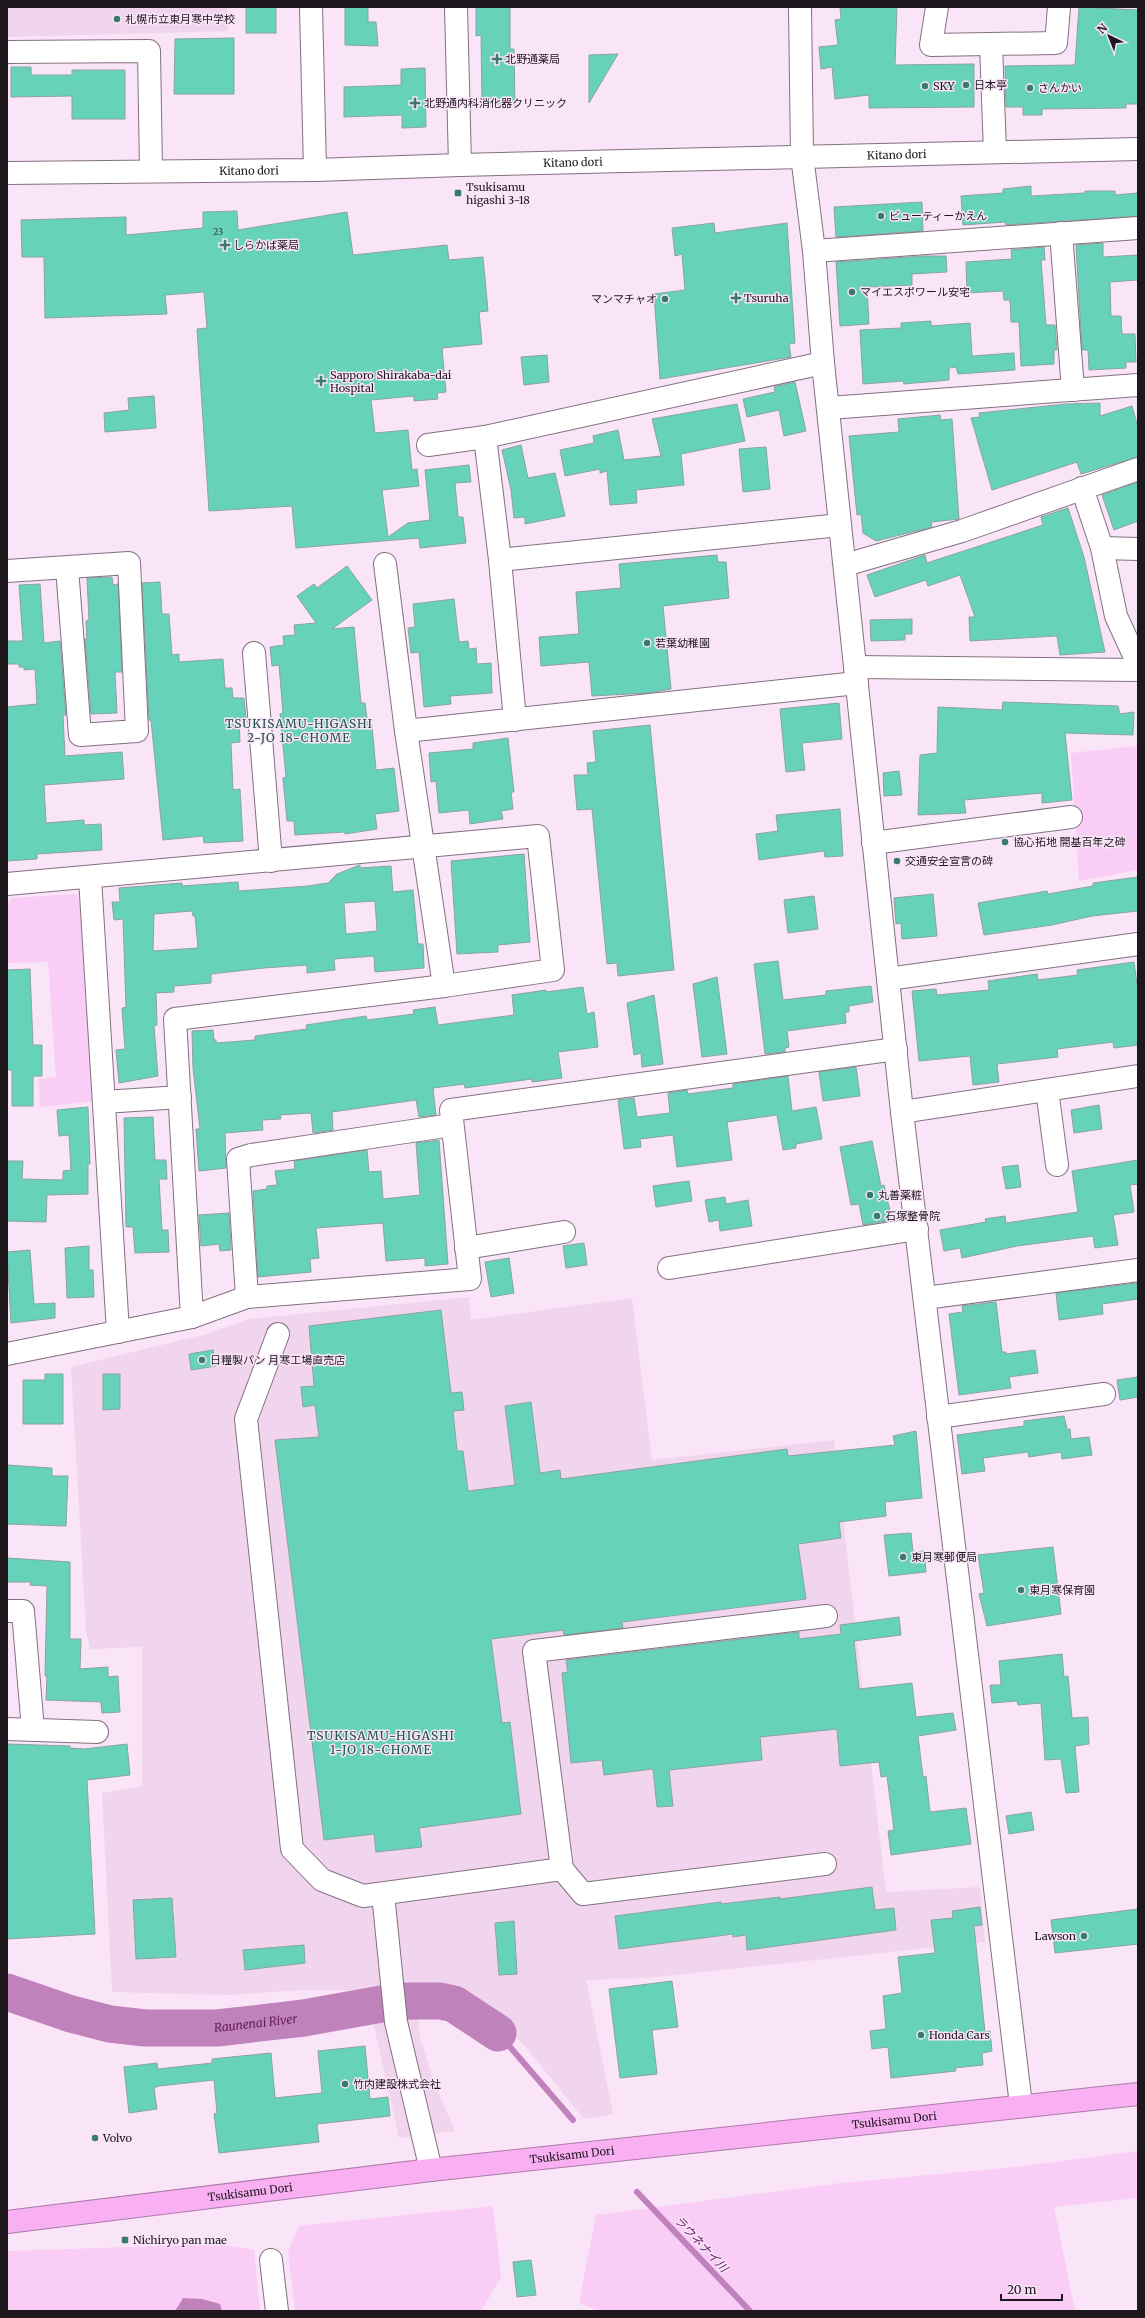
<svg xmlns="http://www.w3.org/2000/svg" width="1145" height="2318" viewBox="0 0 1145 2318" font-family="Merriweather,'Noto Sans JP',serif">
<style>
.built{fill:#f1d5ee}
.green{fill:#f9cdf5}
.water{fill:#c082bb}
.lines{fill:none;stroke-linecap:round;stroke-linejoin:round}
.stream{stroke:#c082bb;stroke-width:6}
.river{stroke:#c082bb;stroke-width:37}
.building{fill:#67d2ba;stroke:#88a59d;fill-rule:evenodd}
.minor-casing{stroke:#837081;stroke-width:24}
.highway-casing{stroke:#ac7aa8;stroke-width:24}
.minor{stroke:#fff;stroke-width:22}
.highway{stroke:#f8b0f3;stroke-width:22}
.poi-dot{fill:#387a6b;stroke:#fae4f8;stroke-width:1.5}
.labels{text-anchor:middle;stroke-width:3;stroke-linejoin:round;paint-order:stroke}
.number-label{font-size:9px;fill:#304645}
.poi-label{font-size:11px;fill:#1e171e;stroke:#fae4f8;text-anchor:start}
.street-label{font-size:11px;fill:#1e171e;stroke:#fae4f8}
.neighbourhood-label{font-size:12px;letter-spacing:1px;fill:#205549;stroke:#fae4f8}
.water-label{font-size:12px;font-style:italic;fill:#60175e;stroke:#fae4f8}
</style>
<rect width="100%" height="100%" fill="#fae4f8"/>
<g class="built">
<polygon points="7,7 227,7 228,31 7,37"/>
<polygon points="469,1297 471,1320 632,1298 652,1460 834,1440 886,1892 980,1887 985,1942 646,1978 586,1980 613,2114 584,2119 524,2045 479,2003 450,1989 415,1984 420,2037 435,2085 455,2131 399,2138 366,1990 305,1990 227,1995 112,1992 102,1793 142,1786 142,1647 90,1649 86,1631 71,1367 207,1334 249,1319"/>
</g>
<g class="green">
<polygon points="1138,746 1138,870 1079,881 1071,753"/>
<polygon points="76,894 81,902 96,1101 40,1107 39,1079 56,1077 48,962 7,963 7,905 12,898"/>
<polygon points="1138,2151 1138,2198 1054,2207 1075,2311 599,2311 579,2303 596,2215 841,2183 1016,2167"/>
<polygon points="493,2206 501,2277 481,2311 295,2311 288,2251 299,2226"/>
<polygon points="219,2244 254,2250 260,2311 7,2311 7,2251"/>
</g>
<polygon class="water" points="183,2298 202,2299 220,2304 222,2311 175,2311"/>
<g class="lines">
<g class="stream">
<polyline points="498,2033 573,2120"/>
<polyline points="637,2192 750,2311"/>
</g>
<path class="river" id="s1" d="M7 1992 71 2014 110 2024 145 2028H217L304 2018 398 2001H440L454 2004 498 2033"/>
</g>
<g class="building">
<rect x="246" y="7" width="30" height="26"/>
<polygon points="345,7 368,7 368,22 376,22 378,46 345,45"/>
<polygon points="476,7 510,7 510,49 514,49 515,105 482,105 481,35 476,36"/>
<polygon points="840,7 897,7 895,65 974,64 974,107 869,108 869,95 835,99 832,67 821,69 819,47 838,45 835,20 841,19"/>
<polygon points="1079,7 1138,10 1138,104 1126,104 1126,108 1042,109 1042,115 1023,115 1023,107 1006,107 1005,66 1075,65"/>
<polygon points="234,38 234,94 174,94 175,39"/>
<polygon points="618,54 589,103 589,55"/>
<polygon points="11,67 31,67 31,75 72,75 72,70 125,70 125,119 72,119 72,96 11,97"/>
<polygon points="425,68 426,127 402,128 402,115 344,117 344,87 401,85 401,69"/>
<polygon points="1031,186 1031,196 1085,193 1085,191 1115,191 1115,195 1138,193 1138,216 1006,225 1005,222 963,225 961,196 1003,193 1003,189"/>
<polygon points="922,202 923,231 836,237 834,207"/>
<polygon points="237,211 238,230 347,212 353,255 447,245 449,260 483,257 488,311 479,312 482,344 442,348 446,392 437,393 438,399 414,401 414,396 371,400 375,433 408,430 412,470 417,469 419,486 382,490 388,537 408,523 430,520 425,470 469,465 471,482 455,483 458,517 463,517 466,543 420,548 419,538 296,548 292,506 209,511 197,329 207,328 204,292 165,295 167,314 45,318 44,257 22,257 21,220 126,217 126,235 203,228 203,212"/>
<polygon points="714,223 715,233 787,223 795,343 789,344 791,357 660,379 654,294 685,290 682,254 675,256 672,228"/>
<polygon points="1103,243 1103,257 1138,255 1138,280 1110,282 1111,316 1121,316 1122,334 1135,334 1136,362 1126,362 1126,368 1089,370 1088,350 1082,350 1076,245"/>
<polygon points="1044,247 1045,260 1041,260 1046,325 1055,325 1057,350 1054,350 1054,364 1021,366 1019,322 1011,322 1010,300 1004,300 1003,291 967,293 966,262 1012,259 1011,250"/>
<polygon points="924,256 946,256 947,272 912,274 912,285 867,287 869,324 840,326 836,262"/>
<polygon points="931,321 931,326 970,323 972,356 1014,353 1015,370 958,374 956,367 949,368 949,380 904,384 903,381 863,384 860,330 901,328 901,323"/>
<polygon points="547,355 549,382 524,385 521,357"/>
<polygon points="795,382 806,431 784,436 779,410 747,417 743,399 775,392 774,387"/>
<polygon points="154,396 156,428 105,432 104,413 129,410 128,398"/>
<polygon points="1100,403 1100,416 1132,406 1138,427 1138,457 1081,474 1077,462 992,490 971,418 980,417 979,413 1066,404"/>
<polygon points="737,404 745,441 681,454 684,485 636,490 637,503 610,505 607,471 600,473 600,469 565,476 560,450 594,443 593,436 618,430 624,460 661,456 652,419"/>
<polygon points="940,415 941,420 952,419 959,519 931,522 932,527 876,541 863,533 861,514 857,515 849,436 899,432 898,419"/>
<polygon points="521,445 528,478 555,473 565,516 525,524 525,517 514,518 511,490 502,450"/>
<polygon points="766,447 770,489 743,492 739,449"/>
<polygon points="1138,482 1138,521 1114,530 1102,495"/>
<polygon points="1068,508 1084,557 1105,652 1060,655 1057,636 970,641 969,617 975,617 960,575 928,586 926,580 875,597 867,575 925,555 927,563 1043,525 1041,517"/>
<polygon points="717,555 718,562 726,562 729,598 663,606 671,689 648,693 592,696 589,662 541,666 539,637 579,634 576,592 621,588 619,564"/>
<polygon points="347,566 372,600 332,629 354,627 361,703 365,703 368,726 372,725 376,770 394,768 399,811 375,814 377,829 345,834 345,832 295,835 294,821 287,821 283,778 286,777 280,714 283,713 279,665 272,666 270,647 284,645 283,636 295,635 294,625 316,623 297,596 314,584 317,588"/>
<polygon points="112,577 113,585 118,584 122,672 115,672 117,713 91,714 85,639 87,639 86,621 89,620 87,578"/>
<polygon points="160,582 162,614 169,614 172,655 179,654 179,662 223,659 225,688 232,688 233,698 244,698 246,718 239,718 240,742 231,743 233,790 240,789 243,841 204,843 203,836 163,840 151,720 149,720 142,583"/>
<polygon points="40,584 44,643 60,641 66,715 63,715 65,756 122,752 124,779 44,785 46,823 84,820 84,825 101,824 102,850 37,854 37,859 7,861 7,707 37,704 35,669 24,670 24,667 19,667 19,664 7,664 7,641 23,641 19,585"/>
<polygon points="454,599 459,642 468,641 469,649 476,648 477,664 491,663 492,693 450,696 451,704 424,707 419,652 411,653 408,628 415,627 413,604"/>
<polygon points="912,619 912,634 905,634 905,640 871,641 870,620"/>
<polygon points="1003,702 1118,706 1120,714 1134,712 1133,735 1065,733 1072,800 1042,803 1042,793 964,800 966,813 918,815 920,755 937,753 938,707 1002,710"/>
<polygon points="839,703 842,739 802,743 805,770 786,772 780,709"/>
<polygon points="650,725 674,970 618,976 617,963 607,964 592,809 577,810 574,775 588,775 587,763 596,762 593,731"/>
<polygon points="508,738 514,792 511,792 513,809 501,811 503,819 470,824 469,810 439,813 436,781 431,782 429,753 473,749 473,743"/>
<polygon points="899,771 902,795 884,796 883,773"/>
<polygon points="840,809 843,856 825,857 824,851 759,860 756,834 778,831 776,815"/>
<polygon points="524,854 530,942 498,945 498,952 457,954 451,861"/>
<path d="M360 865V868L391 866 393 892 413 890 418 944H423L424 968 375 972 374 956 334 959 335 970 307 973V965L264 968 211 974V983L174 986V992L156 993 157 1025 154 1026 158 1076 119 1083 116 1050 125 1049 122 1008 126 1007 123 919 114 920 112 902H120L119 888 182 883V886L238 882 239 891 308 886 328 883 337 874ZM375 901 377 931 346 934 344 903ZM192 911 193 916H195L198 948 153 951 154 914Z"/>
<polygon points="1138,877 1138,911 1092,916 1052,925 984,935 978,903 1047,891 1048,894 1093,886 1093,883"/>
<polygon points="933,894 937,936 902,939 901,923 896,924 894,898"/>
<polygon points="814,896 818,929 788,933 784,900"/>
<polygon points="778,961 783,1000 826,995 826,991 871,986 873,1002 849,1006 849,1012 845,1012 846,1023 787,1031 789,1047 785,1048 785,1052 765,1054 754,964"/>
<polygon points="1134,962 1138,991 1138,1045 1114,1048 1113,1042 1057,1049 1058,1057 997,1064 999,1082 973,1085 970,1056 919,1061 912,991 936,989 937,995 989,990 988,981 1037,974 1038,980 1078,975 1077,970"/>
<polygon points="30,969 33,1045 42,1045 42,1076 33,1076 33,1106 12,1106 12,1070 7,1070 7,970"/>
<polygon points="717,977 727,1054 702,1057 693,984"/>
<polygon points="583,987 587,1014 594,1012 598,1047 558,1052 562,1078 532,1082 532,1079 465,1088 464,1084 433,1088 436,1115 419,1117 416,1100 332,1112 333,1130 313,1133 311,1113 280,1115 281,1119 262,1120 263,1130 225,1133 226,1168 199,1171 196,1129 200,1129 193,1068 192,1031 213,1030 214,1040 216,1040 216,1043 255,1040 255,1036 307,1029 306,1025 366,1016 367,1020 414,1014 413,1010 435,1007 438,1025 514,1015 512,995 546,990 546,992"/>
<polygon points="654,995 663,1064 642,1067 641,1053 634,1055 627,1003"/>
<polygon points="856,1067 860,1096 823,1101 819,1072"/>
<polygon points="788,1076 792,1111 816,1107 822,1139 796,1144 796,1148 783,1150 777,1115 727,1122 732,1160 677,1167 673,1135 640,1139 641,1147 624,1149 618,1100 634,1098 637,1117 670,1113 668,1093 687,1090 688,1094 733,1088 733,1084"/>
<polygon points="1099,1105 1102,1129 1074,1133 1071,1110"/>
<polygon points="88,1107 90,1164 88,1164 88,1194 47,1195 46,1222 7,1221 7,1161 23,1161 22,1179 63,1180 63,1171 71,1170 69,1135 59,1136 57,1110"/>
<polygon points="153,1117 155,1160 166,1160 167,1179 159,1179 162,1230 168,1230 169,1252 135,1253 133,1227 126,1227 124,1118"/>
<polygon points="439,1140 448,1264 425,1266 425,1258 386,1261 383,1223 316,1228 319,1258 310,1259 311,1272 258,1277 253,1191 267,1189 267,1186 277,1185 275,1171 295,1169 294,1161 367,1150 369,1172 381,1171 383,1199 420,1195 416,1143"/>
<polygon points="872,1141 881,1186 884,1185 892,1220 863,1225 859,1204 851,1205 840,1147"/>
<polygon points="1138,1160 1138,1184 1130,1185 1134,1212 1113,1215 1118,1245 1095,1248 1093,1236 1017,1246 962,1258 960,1248 944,1251 940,1230 986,1222 985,1219 1005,1216 1006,1223 1078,1212 1072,1171"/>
<polygon points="1018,1165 1021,1187 1006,1189 1002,1167"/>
<polygon points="689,1181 692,1201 656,1207 653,1186"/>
<polygon points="725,1197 726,1204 748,1200 752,1226 720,1231 719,1220 709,1222 705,1200"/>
<polygon points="229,1213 231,1250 220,1251 219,1244 201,1246 199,1215"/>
<polygon points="584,1243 587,1265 566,1268 563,1246"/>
<polygon points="89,1246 89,1270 93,1270 94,1297 67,1298 65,1248"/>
<polygon points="30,1250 34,1304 55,1303 55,1318 11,1323 7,1252"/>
<polygon points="509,1258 514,1293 491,1297 485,1262"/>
<polygon points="1137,1283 1138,1299 1102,1304 1103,1314 1059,1320 1056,1293"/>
<polygon points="996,1302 1002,1352 1006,1352 1006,1354 1035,1350 1038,1373 1009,1377 1011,1388 959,1395 949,1314 963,1312 962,1306"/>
<polygon points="441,1310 451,1393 462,1392 464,1410 453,1411 457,1451 463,1451 468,1491 515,1485 505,1406 531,1402 540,1473 560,1470 561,1479 787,1449 788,1456 895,1445 893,1436 916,1431 922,1498 885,1502 886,1516 839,1522 841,1538 798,1544 806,1599 622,1622 623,1628 564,1635 563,1630 491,1639 502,1723 510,1722 521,1814 419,1828 422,1847 376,1852 374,1834 324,1840 275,1440 319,1437 315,1405 303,1407 301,1387 314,1386 309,1326"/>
<polygon points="213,1350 216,1366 191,1370 189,1354"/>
<polygon points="45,1374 63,1374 63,1424 23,1424 23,1380 45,1380"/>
<polygon points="103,1374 120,1374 120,1409 103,1410"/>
<polygon points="1138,1377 1138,1397 1120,1400 1117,1380"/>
<polygon points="1064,1416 1067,1429 1070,1429 1071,1439 1089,1437 1092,1455 1062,1459 1061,1452 1029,1457 1028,1452 983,1458 985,1471 962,1474 957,1435 1024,1426 1024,1421"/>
<polygon points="7,1465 52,1468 52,1476 68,1476 66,1526 7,1524"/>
<polygon points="911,1533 913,1552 924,1551 926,1572 889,1576 884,1535"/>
<polygon points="1053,1547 1061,1614 987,1626 979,1594 984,1593 978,1555"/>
<polygon points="7,1558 70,1562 70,1639 81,1639 80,1669 108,1667 108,1677 118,1676 120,1712 102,1713 101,1702 46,1700 47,1676 45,1676 47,1586 30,1585 31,1582 7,1582"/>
<polygon points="899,1617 901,1635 854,1641 859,1689 912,1683 916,1717 953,1713 956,1730 918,1736 923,1777 926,1776 930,1812 966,1808 971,1844 891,1855 888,1831 894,1830 887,1776 881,1777 879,1762 840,1766 837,1729 760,1737 762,1760 669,1770 673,1806 657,1807 653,1769 604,1775 602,1760 571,1763 562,1673 568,1672 566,1660 799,1632 799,1639 841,1634 840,1625"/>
<polygon points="1062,1654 1064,1677 1068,1676 1072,1718 1088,1717 1089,1744 1075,1746 1079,1792 1066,1793 1061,1759 1045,1760 1041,1703 1018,1705 1017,1701 992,1703 990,1685 1001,1685 999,1661"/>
<polygon points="7,1744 70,1746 70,1748 84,1749 127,1744 130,1775 87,1780 95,1934 7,1939"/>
<polygon points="1031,1812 1034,1830 1009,1834 1006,1816"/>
<polygon points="872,1887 875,1910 894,1908 896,1930 747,1950 746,1935 733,1937 733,1934 619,1949 615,1916 721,1902 721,1904 780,1897 780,1899"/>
<polygon points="172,1898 176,1957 136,1959 133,1900"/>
<polygon points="980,1907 982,1925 974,1926 985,2032 990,2031 992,2051 982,2053 983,2065 955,2068 956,2071 891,2078 888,2047 872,2049 870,2031 886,2029 883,1996 902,1993 898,1957 935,1953 931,1920 953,1918 952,1911"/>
<polygon points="1138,1909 1138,1944 1055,1953 1051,1920"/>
<polygon points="514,1921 517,1974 499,1975 495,1923"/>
<polygon points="304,1945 305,1963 245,1970 243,1950"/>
<polygon points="672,1981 678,2027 652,2030 657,2074 620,2078 609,1989"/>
<polygon points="365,2046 370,2099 388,2097 390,2116 317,2124 319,2142 219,2153 214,2114 217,2113 214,2080 159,2086 154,2088 157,2109 129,2113 124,2067 157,2063 158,2069 212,2063 212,2059 271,2053 275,2098 322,2093 318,2051"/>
<polygon points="531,2260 536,2295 517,2297 513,2262"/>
</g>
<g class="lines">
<defs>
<g id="minor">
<polyline points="311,7 315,170"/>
<polyline points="456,7 460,165"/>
<polyline points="800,7 802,156 814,251 823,363 902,1112 1021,2105"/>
<polyline points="937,7 931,45 1056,43 1059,7"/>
<polyline points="991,45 995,152"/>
<polyline points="7,52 149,51 151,171"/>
<path id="s2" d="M7 173 315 170 460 165 1138 149"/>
<polyline points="1061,233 1073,390"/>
<polyline points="814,251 1138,228"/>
<polyline points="829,408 1138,385"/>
<polyline points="485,437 500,560 515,720"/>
<polyline points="428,445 485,437 823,363"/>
<polyline points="1082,488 1102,548 1116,616 1138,664"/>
<polyline points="1102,548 1138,549"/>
<polyline points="500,560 840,525"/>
<polyline points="385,564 406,731 444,986"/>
<polyline points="845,565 962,531 1138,469"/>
<polyline points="7,571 129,563 137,731 80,735 67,568"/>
<polyline points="254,653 271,861"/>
<polyline points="855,667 1138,670"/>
<polyline points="406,731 857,683"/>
<polyline points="873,843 1071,817"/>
<polyline points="90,878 118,1332"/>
<polyline points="7,884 538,836 553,970 444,986 175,1019 192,1317"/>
<polyline points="888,979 1138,944"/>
<polyline points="1047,1090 1057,1165"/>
<polyline points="104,1102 180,1097"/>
<polyline points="902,1112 1138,1076"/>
<polyline points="466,1248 564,1232"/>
<polyline points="669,1268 917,1229"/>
<polyline points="247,1297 238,1159 251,1155 452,1125"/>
<polyline points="925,1298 1138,1270"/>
<polyline points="278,1334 246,1419 292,1849 322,1880 363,1896 562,1869 534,1651 826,1616"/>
<polyline points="7,1354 192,1317 247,1297 470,1279 451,1110 896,1049"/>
<polyline points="938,1417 1104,1394"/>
<polyline points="7,1611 23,1611 33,1730"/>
<polyline points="7,1729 97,1732"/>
<polyline points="562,1869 583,1894 825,1864"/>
<polyline points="383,1894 396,2022 431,2170"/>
<polyline points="271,2260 277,2311"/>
</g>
<g id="highway">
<path id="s3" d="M7 2222 431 2170 1138 2094"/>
</g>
</defs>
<use href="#minor" class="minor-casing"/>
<use href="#highway" class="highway-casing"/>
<use href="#minor" class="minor"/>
<use href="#highway" class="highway"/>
</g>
<g class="poi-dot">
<circle cx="117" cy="19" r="4"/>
<path d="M495 53h4v4h4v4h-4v4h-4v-4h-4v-4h4z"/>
<circle cx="966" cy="85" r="4"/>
<circle cx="925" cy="86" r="4"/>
<circle cx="1030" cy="88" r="4"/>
<path d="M413 97h4v4h4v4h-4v4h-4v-4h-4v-4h4z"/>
<rect x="454" y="189" width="8" height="8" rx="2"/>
<circle cx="881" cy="216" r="4"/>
<path d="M223 239h4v4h4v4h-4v4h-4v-4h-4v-4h4z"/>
<circle cx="852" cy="292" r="4"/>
<path d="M734 292h4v4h4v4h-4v4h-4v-4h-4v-4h4z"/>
<circle cx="665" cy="299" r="4"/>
<path d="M319 375h4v4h4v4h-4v4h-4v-4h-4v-4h4z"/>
<circle cx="647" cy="643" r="4"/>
<circle cx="1005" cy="842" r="4"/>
<circle cx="897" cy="861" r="4"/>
<circle cx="870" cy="1195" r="4"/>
<circle cx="877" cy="1216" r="4"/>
<circle cx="202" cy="1360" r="4"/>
<circle cx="903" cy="1557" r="4"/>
<circle cx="1021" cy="1590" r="4"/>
<circle cx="1084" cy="1936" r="4"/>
<circle cx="921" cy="2035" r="4"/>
<circle cx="345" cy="2084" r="4"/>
<circle cx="95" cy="2138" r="4"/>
<rect x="121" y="2236" width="8" height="8" rx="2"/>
</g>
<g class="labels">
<g class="number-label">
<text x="218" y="235">23</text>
</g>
<g class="poi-label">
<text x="125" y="23">札幌市立東月寒中学校</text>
<text x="505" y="63">北野通薬局</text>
<text x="974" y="89">日本亭</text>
<text x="933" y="90">SKY</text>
<text x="1038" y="92">さんかい</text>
<text x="424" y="107">北野通内科消化器クリニック</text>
<text x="466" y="191">Tsukisamu<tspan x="466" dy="13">higashi 3-18</tspan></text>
<text x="889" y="220">ビューティーかえん</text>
<text x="233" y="249">しらかば薬局</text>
<text x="860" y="296">マイエスポワール安宅</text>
<text x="744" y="302">Tsuruha</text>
<text x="657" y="303" text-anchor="end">マンマチャオ</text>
<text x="330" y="379">Sapporo Shirakaba-dai<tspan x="330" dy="13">Hospital</tspan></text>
<text x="655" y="647">若葉幼稚園</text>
<text x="1013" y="846">協心拓地 開基百年之碑</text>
<text x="905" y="865">交通安全宣言の碑</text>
<text x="878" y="1199">丸善薬粧</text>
<text x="885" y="1220">石塚整骨院</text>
<text x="210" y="1364">日糧製パン 月寒工場直売店</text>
<text x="911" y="1561">東月寒郵便局</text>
<text x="1029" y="1594">東月寒保育園</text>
<text x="1076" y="1940" text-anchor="end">Lawson</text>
<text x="929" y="2039">Honda Cars</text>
<text x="353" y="2088">竹内建設株式会社</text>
<text x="103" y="2142">Volvo</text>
<text x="133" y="2244">Nichiryo pan mae</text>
</g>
<g class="street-label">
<text dy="4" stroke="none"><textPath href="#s2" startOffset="890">Kitano dori</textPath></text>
<text dy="4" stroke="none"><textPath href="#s2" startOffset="566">Kitano dori</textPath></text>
<text dy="4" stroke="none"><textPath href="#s2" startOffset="242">Kitano dori</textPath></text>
<text dy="4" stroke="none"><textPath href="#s3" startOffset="893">Tsukisamu Dori</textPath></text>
<text dy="4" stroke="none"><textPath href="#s3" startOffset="569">Tsukisamu Dori</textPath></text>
<text dy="4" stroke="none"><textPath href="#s3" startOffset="245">Tsukisamu Dori</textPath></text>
</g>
<g class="neighbourhood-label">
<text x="299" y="728">TSUKISAMU-HIGASHI<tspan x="299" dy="14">2-JO 18-CHOME</tspan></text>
<text x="381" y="1740">TSUKISAMU-HIGASHI<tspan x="381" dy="14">1-JO 18-CHOME</tspan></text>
</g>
<g class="water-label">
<text dy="4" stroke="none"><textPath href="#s1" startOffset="254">Raunenai River</textPath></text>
<text transform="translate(701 2244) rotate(47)" y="4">ラウネナイ川</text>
</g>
</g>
<rect width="1145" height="2318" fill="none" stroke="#1e171e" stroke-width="16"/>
<g transform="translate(1109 36) rotate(317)" stroke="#fae4f8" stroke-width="3" paint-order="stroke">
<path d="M0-3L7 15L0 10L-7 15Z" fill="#1e171e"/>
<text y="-6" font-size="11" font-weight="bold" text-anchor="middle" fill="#1e171e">N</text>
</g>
<path d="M1001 2294v6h61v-6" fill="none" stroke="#1e171e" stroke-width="2"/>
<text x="1007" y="2294" font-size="12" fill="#1e171e" stroke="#fae4f8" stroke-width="3" paint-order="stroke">20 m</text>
</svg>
